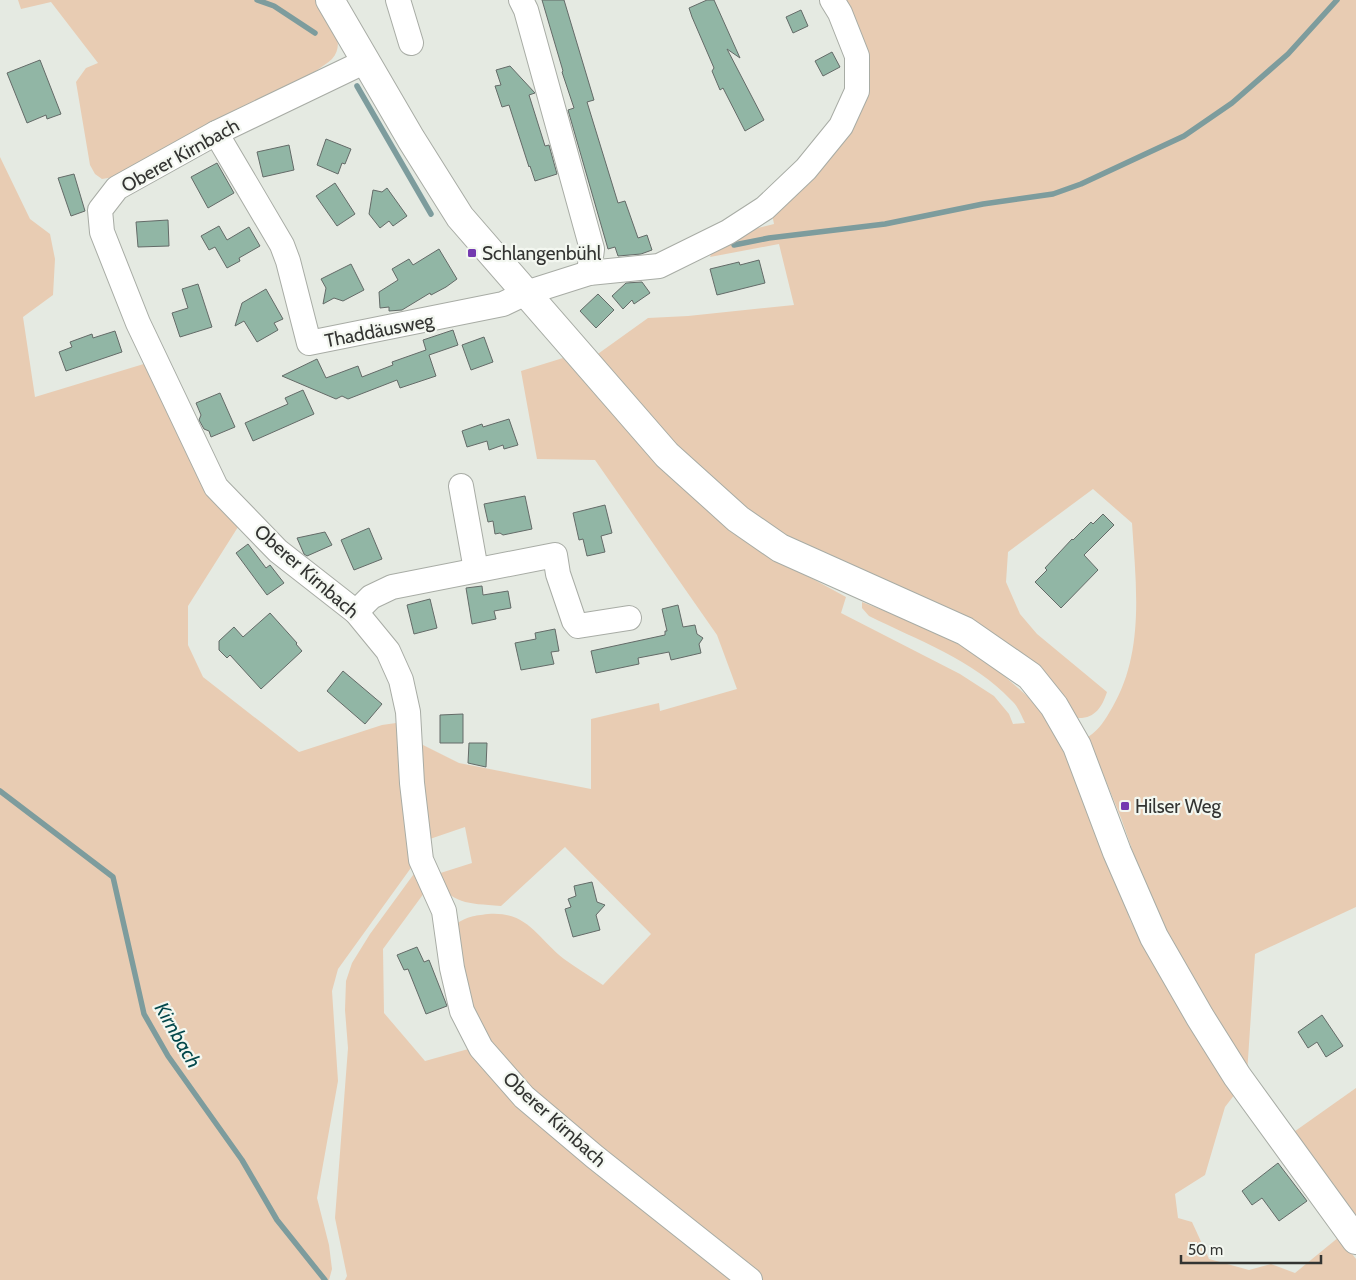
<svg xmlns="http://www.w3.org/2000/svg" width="1356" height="1280" viewBox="0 0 1356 1280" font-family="Cabin,sans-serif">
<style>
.green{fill:#e8ccb3}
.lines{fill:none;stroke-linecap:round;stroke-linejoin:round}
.stream{stroke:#7d9c9d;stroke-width:5.5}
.building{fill:#91b6a5;stroke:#646b68}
.minor-casing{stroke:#a8aca5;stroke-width:26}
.major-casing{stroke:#a8aca5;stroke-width:30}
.minor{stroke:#fff;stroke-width:24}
.major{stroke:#fff;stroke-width:28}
.poi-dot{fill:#743ab0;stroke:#f3f7f0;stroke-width:2}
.labels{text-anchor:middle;stroke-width:4.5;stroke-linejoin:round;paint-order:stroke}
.street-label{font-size:19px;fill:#333432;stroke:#f3f7f0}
.poi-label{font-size:19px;fill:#333432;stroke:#f3f7f0;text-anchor:start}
.water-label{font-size:20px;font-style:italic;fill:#03484b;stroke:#f3f7f0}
</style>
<rect width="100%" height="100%" fill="#e5eae2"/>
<g class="green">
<path d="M18 0H318C327 15 348 42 332 59 328 63 321 67 316 71L114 177 102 179 95 174 90 165 76 82 86 68 98 63 51 2 21 9Z"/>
<path d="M843 0H1356V907L1255 954 1247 1074 1165 933 1142 878 1121 818 1088 737C1100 729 1105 720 1112 708 1145 652 1136 585 1132 523L1093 489 1008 552 1006 582 1020 614 1037 634 1107 692C1102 707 1095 719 1077 718L1048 681 824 561 748 512 680 449 595 356 648 318 688 316 794 305 779 244 710 257 714 247 739 233 774 224 771 209 847 127Z"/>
<polygon points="0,157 30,219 50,234 55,259 53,295 23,317 35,397 147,363 238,527 188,606 188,645 203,677 299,752 382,725 403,722 413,865 338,969 332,991 338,1081 317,1198 329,1245 332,1269 329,1280 0,1280"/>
<path d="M563 358 658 460 717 519 767 554 846 597 841 613 960 674 994 696 1009 714 1013 724 1025 723C1021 715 1018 706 1011 700 974 660 917 640 869 616L862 608V602L931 629 969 650 995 668 1026 695 1047 719 1066 750 1115 875 1130 920 1150 959 1173 998 1235 1094 1225 1107 1205 1175 1175 1194 1178 1218 1192 1222 1209 1259 1249 1270 1271 1264 1295 1273 1339 1237 1356 1259V1280H757L532 1098 486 1045 467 1003 456 924C469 916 473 916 488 914 528 911 537 938 564 959 576 968 590 976 603 985L651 934 565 847 501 906C465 903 455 905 431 876L472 863 465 827 424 841 421 744 459 763 591 789V719L659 703 660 711 737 689 717 635 595 460 537 459 521 371Z"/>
<polygon points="416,871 427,889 383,949 384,1013 425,1061 472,1048 744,1280 345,1280 347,1276 335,1218 348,1048 345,1010 346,981 352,963 370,934"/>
<polygon points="1356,1088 1356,1224 1291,1134"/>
</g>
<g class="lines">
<g class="stream">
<polyline points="257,0 274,6 315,33"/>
<polyline points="357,86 431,214"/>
<polyline points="734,245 769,238 885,224 983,204 1053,194 1081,184 1184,136 1232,103 1288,54 1337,0"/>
<polyline points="0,791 113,877 144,1014 168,1056 242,1160 277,1220 325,1280"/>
</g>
</g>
<g class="building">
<polygon points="542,0 564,0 594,100 587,102 618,203 625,201 638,238 647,235 652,250 641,254 618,256 615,247 608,249 568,110 574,108 562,72 563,71"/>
<polygon points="707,0 714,0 740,58 727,49 764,120 745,131 723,88 720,90 712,71 714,68 692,17 689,8"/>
<polygon points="801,10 808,26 793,33 786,17"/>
<polygon points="832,52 840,67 823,76 815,61"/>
<polygon points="40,60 61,114 47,119 46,115 27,123 7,73"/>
<polygon points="510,66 535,93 529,95 545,146 549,145 557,174 535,181 530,166 529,167 509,105 502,107 495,86 501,85 496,70"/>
<polygon points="326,139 351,149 345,164 342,163 338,174 317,165"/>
<polygon points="289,145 294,170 263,177 257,152"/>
<polygon points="217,163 234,193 208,208 191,177"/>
<polygon points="74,174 85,211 71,216 58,178"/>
<polygon points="335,183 355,214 337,226 316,196"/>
<polygon points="387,188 407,216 393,226 389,221 380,228 369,214 373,190 382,192"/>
<polygon points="168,220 169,246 138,247 136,222"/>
<polygon points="219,226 227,240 249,227 260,246 239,258 240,261 227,268 215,247 209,250 201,236"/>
<polygon points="439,249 457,279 446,287 431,295 430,293 402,310 389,311 389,307 380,308 379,292 398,280 392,269 409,259 413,265"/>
<polygon points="759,260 765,283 717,295 710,269 739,262 740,265"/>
<polygon points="351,264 364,290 343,301 334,298 323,304 326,288 321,279"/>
<polygon points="642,282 650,293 634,304 632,300 623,309 612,296 626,283"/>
<polygon points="198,284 212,327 180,337 172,313 188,308 182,289"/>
<polygon points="266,289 283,319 274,323 278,330 257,342 244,321 235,326 242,303"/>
<polygon points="598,294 614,310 596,328 580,311"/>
<polygon points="453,330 458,345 429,355 436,376 400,388 397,380 348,399 342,396 336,399 282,376 317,359 326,378 358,366 362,377 393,365 392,362 426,350 423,340"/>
<polygon points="115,331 122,352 66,371 59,352 72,347 70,342 92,334 93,338"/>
<polygon points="484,337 493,362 471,370 462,345"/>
<polygon points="303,390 314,414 253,441 245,423 288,404 285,398"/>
<polygon points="220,393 235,427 211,437 209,431 204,429 199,420 201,415 196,403"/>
<polygon points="509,419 518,445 504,449 503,445 489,450 487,441 467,447 462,431 482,424 483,427"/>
<polygon points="525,496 532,529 503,535 500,533 495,534 493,521 488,522 484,504"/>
<polygon points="605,505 612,533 601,536 605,552 587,556 583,539 579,540 573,513"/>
<polygon points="1103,514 1114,525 1084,555 1098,570 1061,608 1035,582 1047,570 1045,568 1072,539 1073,540 1091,522 1093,524"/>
<polygon points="369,528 382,559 354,570 341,540"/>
<polygon points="325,532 332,545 307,556 304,554 297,538"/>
<polygon points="248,544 266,568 270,565 284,583 267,595 236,553"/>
<polygon points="482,586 483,595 508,591 511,608 494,611 496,619 472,624 466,588"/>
<polygon points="430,599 437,628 414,634 407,605"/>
<polygon points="678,605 683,627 695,625 697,634 703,638 699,644 701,653 671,660 669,652 638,658 639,664 596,673 591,651 665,635 665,631 667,631 662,609"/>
<polygon points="270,613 297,643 296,644 302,651 261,689 230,655 227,658 219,650 219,641 234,627 243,637"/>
<polygon points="555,629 559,651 551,652 554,664 521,670 515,643 536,639 535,633"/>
<polygon points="343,671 382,704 365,724 327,691"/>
<polygon points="463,714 463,743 440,743 440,715"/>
<polygon points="469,743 487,743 486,767 468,763"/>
<polygon points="592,882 597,902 605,905 596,915 600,930 573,937 565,909 571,907 568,899 576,896 574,886"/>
<polygon points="417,947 424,962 429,960 447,1006 426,1014 408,969 404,970 397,955"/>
<polygon points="1322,1015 1343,1046 1326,1057 1317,1042 1308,1048 1298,1032"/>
<polygon points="1278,1163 1307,1201 1279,1221 1262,1198 1252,1205 1242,1191"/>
</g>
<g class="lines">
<defs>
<g id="minor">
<polyline points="398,0 411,43"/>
<polyline points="521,0 526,10 592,249 589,273"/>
<polyline points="366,61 216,133 117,188 100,210 102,232 138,323 216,487 278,551 356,612 388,651 401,680 408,712 412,783 421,860 444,911 452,968 462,1011 481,1048 524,1097 595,1157 750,1280"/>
<polyline points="216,133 282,245 288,261 309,343 503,304 526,293 589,273 659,266 728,232 765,208 806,169 841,126 857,91 857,56 840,13 832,0"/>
<polyline points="461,486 476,570"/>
<polyline points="356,612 371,597 392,587 555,555 558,574 574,621 578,626 629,618"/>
</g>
<polyline id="major" points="330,0 411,139 460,217 667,455 738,519 780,548 965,631 1030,676 1054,706 1077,746 1117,852 1154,937 1200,1017 1237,1076 1356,1240"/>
</defs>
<use href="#minor" class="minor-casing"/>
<use href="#major" class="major-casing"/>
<use href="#minor" class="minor"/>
<use href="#major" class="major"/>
</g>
<g class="poi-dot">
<rect x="467" y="248" width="10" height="10" rx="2.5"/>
<rect x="1120" y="801" width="10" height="10" rx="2.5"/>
</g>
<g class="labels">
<g class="street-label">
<text transform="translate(180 155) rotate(-29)" y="7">Oberer Kirnbach</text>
<text transform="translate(379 330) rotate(-11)" y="7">Thaddäusweg</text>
<text transform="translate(307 571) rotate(41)" y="7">Oberer Kirnbach</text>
<text transform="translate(555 1119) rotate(42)" y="7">Oberer Kirnbach</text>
</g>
<g class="poi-label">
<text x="482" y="260">Schlangenbühl</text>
<text x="1135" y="813">Hilser Weg</text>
</g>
<g class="water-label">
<text transform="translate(178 1035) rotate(60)" y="7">Kirnbach</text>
</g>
</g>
<path d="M1181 1255v8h140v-8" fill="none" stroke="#333432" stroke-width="2.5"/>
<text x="1188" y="1255" font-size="15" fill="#333432" stroke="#f3f7f0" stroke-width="4" paint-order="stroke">50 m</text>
</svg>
